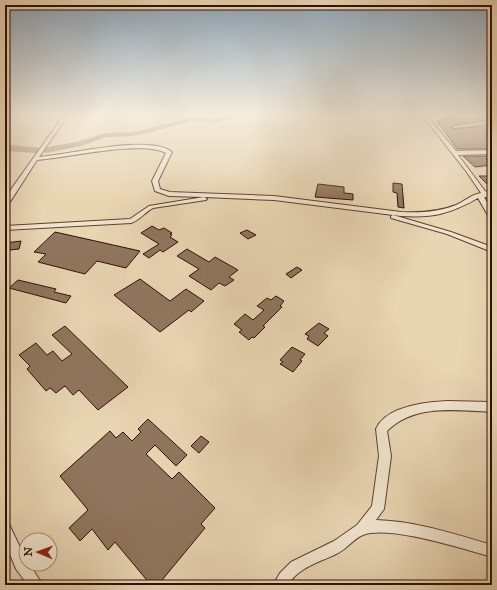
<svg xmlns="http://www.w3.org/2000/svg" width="497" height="590" viewBox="0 0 497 590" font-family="'IM FELL Great Primer',serif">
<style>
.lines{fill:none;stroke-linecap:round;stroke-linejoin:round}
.river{fill:#a99276;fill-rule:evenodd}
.building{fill:#90765e;stroke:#301003}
.street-casing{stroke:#5e412f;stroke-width:2}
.street{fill:#f0e4cd;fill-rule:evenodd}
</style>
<rect width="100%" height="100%" fill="#e8d5b2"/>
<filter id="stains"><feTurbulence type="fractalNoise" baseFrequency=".005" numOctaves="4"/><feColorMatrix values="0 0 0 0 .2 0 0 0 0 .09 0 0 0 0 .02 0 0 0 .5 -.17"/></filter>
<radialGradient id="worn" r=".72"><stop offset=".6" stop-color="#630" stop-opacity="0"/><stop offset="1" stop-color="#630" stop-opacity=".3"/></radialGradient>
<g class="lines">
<g class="river">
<polygon points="227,115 238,115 217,123 191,121 148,133 132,136 107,137 81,146 46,153 42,150 43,148 76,142 106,133 132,132 147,129 191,117 216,119"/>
<polygon points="5,145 37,147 41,150 37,153 5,151"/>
</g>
</g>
<g class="building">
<polygon points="446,115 488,115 492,120 455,125 452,128 455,129 492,125 492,127 485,131 489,133 486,134 492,136 492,149 457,149 437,121 443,120 442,119 451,118"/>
<polygon points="463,156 489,156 492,158 486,159 492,165 475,167"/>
<polygon points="479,176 487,176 492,181 492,189"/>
<polygon points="393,183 402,184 404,208 398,207 397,193 393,192"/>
<polygon points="318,184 344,187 344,193 353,194 353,200 315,197"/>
<polygon points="152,226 159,230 164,228 172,233 170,234 172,235 170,237 178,242 163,252 160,250 149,258 143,254 159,244 141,233"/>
<polygon points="247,230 256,235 248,239 240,233"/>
<polygon points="55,232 140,251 126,268 97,261 85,274 38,262 46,254 34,252"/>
<polygon points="21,241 19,249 10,250 6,261 5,261 5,243"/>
<polygon points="187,249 209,262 215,257 238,270 229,277 234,280 225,286 219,283 211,290 189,276 199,269 177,256"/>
<polygon points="297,267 302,270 291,278 286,274"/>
<polygon points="140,279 170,301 186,289 204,301 191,312 189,310 160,332 114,295"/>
<polygon points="18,280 56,289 54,292 71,296 66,303 9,288"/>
<polygon points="276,296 284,301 280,306 282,307 263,326 265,327 254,338 252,337 249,340 239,332 242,330 234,324 245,314 253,320 264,310 257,306 267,298 271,300"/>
<polygon points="319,323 329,329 324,333 328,336 318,346 307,339 309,336 305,334"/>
<polygon points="65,326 128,387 98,410 79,390 73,395 65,386 56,393 50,388 46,391 27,369 30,366 19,355 36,343 47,355 53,351 62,361 72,354 52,335"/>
<polygon points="292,347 305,354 300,360 302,361 293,372 280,364 283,362 280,360"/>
<polygon points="148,419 187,455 176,466 155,445 146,454 172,479 179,472 215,508 201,524 205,528 158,585 151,585 115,542 108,550 92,529 80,541 69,528 88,510 60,476 110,431 116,438 123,432 132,441 141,432 138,429"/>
<polygon points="201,436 209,442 199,453 191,446"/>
</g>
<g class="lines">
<defs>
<g id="street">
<path d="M64 115H68L39 157C68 155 150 134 172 152L158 181 160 189 170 192 274 196 401 212C421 213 438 212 456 205 465 201 472 194 481 193L466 171 422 115H426L456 151 492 150V154L458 155 485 191 492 194V198L484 197 492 211V219L489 217 478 198C450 214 433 218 401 216L274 200 204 197 207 199 206 200 153 208C145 212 140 220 131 223L5 230V226L130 219 149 206 204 197 169 196 155 191 152 181 166 153C141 140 67 158 37 160L8 205 5 207V200L12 188Z"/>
<polygon points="492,121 492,123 455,128 453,127 455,126"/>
<polygon points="393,215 451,232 492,247 492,252 447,234 391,218 391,216"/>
<path d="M448 401 492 402V412C456 410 414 404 387 431L391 456 384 509 376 520C416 521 454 534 492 545V557C463 549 390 525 363 535 353 539 346 550 336 554 318 563 299 567 288 585H273L280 573 291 562 334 541 357 525 372 506 379 456 376 429C386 406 426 402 448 401Z"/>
<polygon points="5,522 9,524 26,560 26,564 29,564 43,585 28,585 16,569 5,542"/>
</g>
</defs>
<use href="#street" class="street-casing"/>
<use href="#street" class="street"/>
</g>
<linearGradient id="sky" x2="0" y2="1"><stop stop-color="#8fa6ba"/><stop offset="0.58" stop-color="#f5ecdc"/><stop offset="1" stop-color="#f5ecdc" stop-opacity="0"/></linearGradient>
<rect width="497" height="198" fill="url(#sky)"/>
<rect width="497" height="590" fill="none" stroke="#e8d5b2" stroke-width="20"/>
<rect x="6" y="6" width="485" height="578" fill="none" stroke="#301003" stroke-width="2"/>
<rect x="10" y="10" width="477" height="570" fill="none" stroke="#301003"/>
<g transform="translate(38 552) rotate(272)"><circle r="19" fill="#f0e4cd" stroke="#a38f7c"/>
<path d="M0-3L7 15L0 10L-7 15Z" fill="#8f2418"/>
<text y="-6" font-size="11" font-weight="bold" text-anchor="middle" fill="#301003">N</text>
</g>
<rect width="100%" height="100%" filter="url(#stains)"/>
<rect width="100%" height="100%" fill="url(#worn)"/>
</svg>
